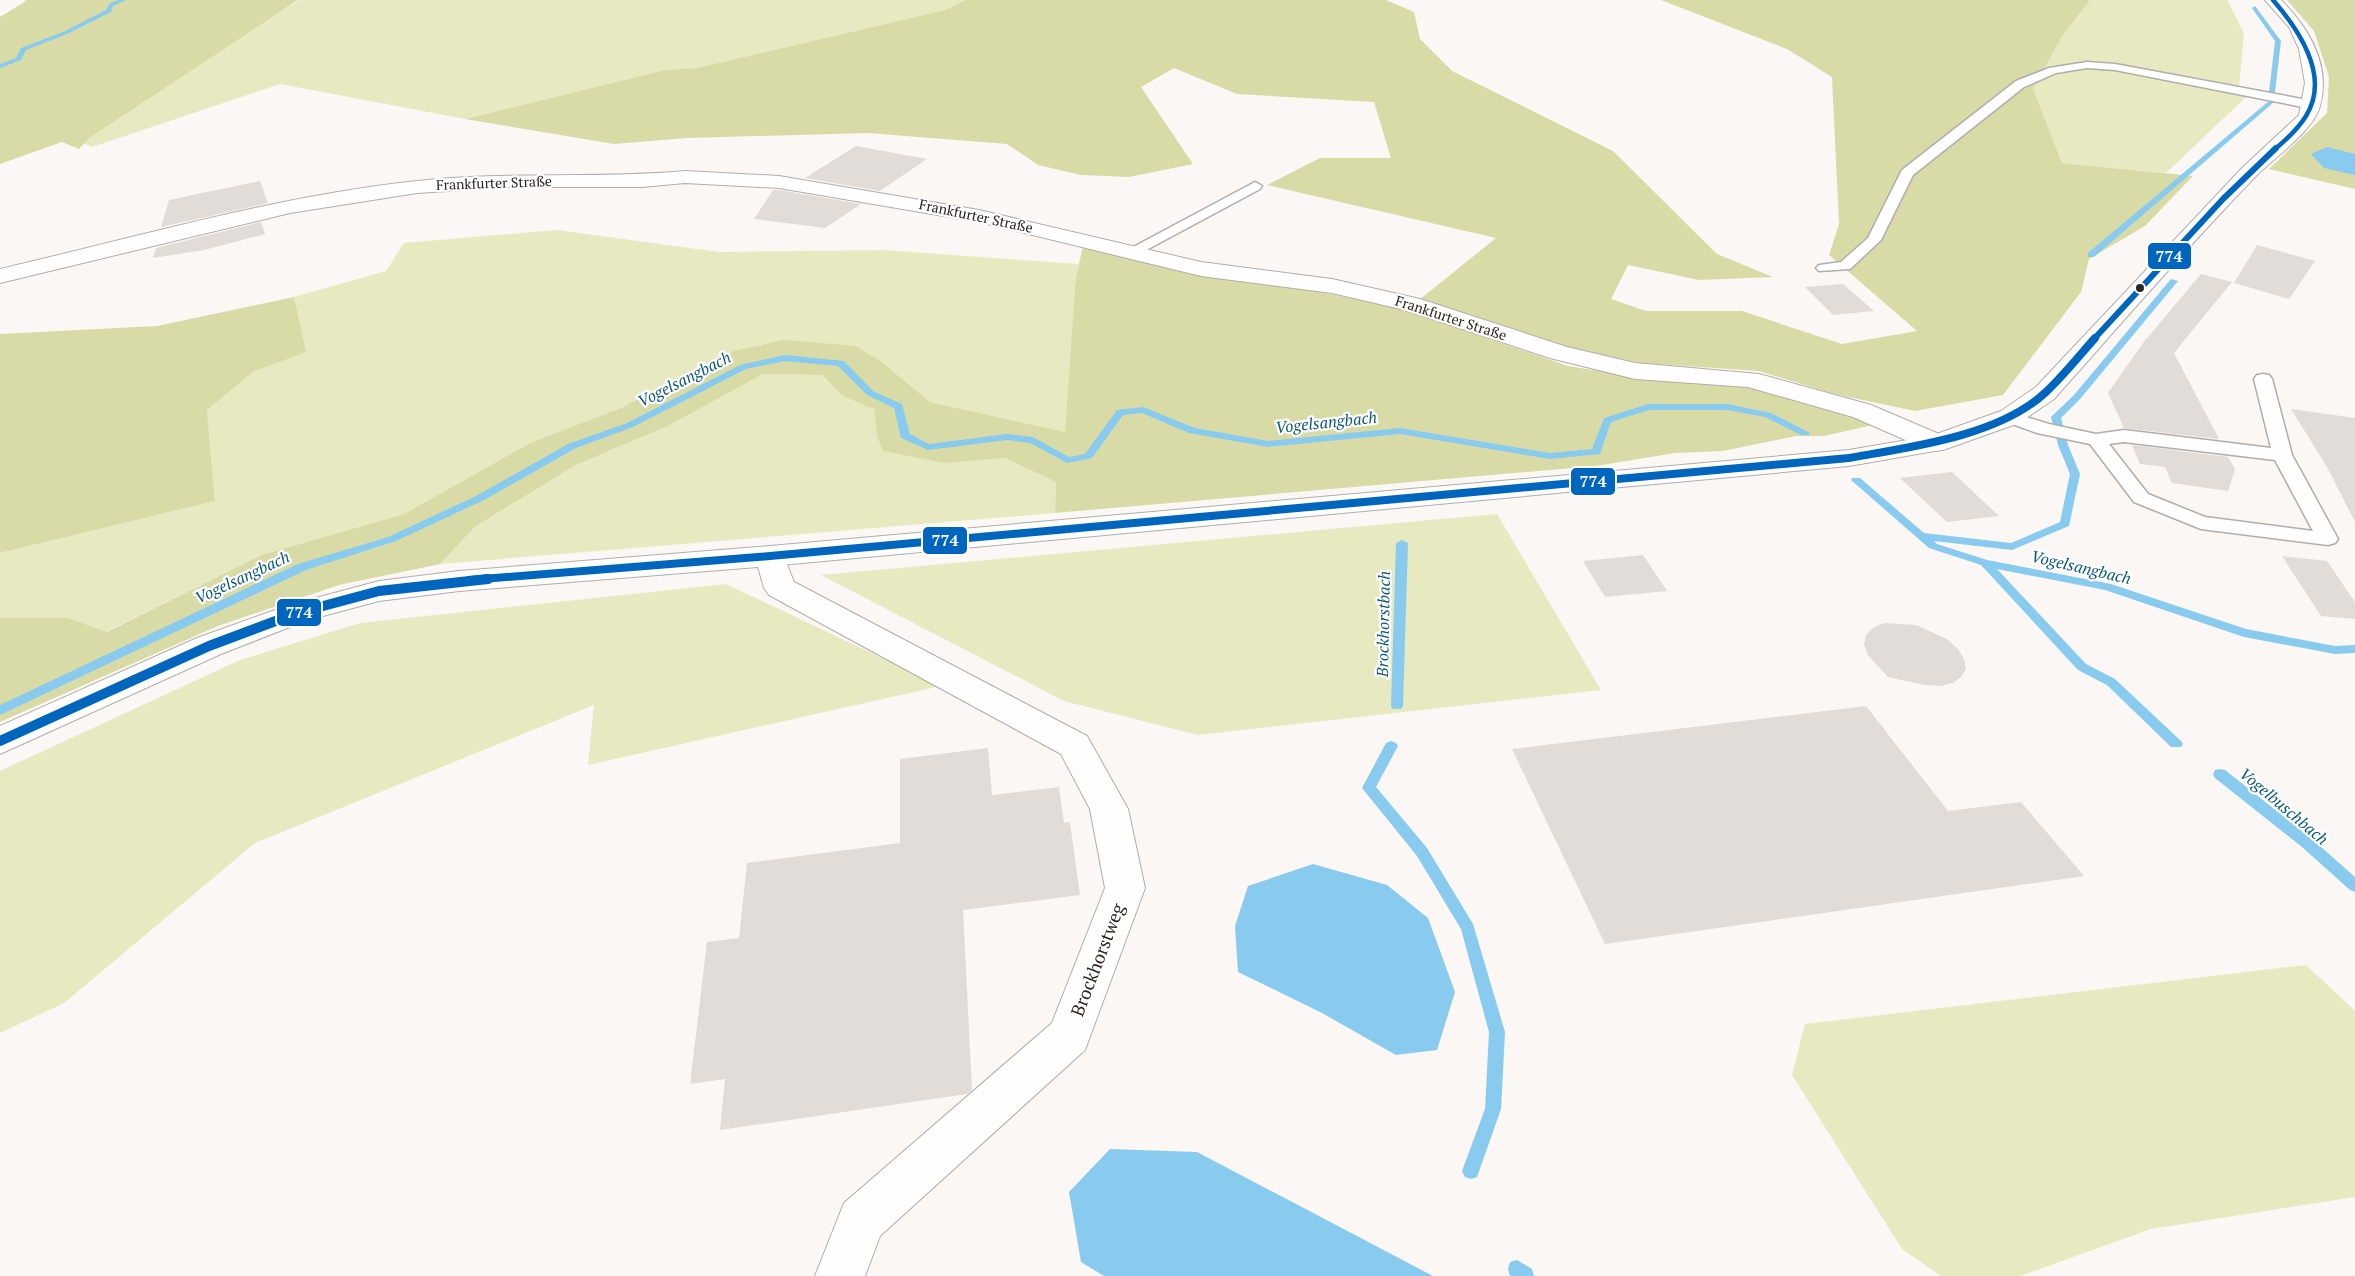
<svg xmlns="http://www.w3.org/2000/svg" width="2355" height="1276" viewBox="0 0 2355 1276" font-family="'PT Serif',serif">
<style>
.green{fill:#e7e9c0}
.forest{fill:#d9dba7}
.water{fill:#88cbef}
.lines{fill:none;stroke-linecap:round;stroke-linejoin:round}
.stream{fill:#88cbef;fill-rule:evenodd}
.building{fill:#e2dcd9}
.service-casing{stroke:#b2adaa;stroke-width:3}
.minor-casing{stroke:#b2adaa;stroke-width:2}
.secondary-casing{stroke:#b2adaa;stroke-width:2}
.service{fill:#fefefe;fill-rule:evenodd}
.minor{fill:#fefefe;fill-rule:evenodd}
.secondary{fill:#fefefe;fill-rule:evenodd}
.bus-1-far3-casing{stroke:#fff;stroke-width:7}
.bus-1-far2-casing{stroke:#fff;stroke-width:9}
.bus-1-far1-casing{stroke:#fff;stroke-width:11}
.bus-1-casing{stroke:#fff;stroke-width:14}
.bus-1-far3{stroke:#0065bd;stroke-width:4.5}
.bus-1-far2{stroke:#0065bd;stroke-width:6}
.bus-1-far1{stroke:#0065bd;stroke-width:8}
.bus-1{stroke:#0065bd;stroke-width:10}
.bus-dot{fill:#2e2421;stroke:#fff;stroke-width:2}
.labels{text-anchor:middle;stroke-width:4.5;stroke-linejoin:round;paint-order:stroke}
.far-street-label{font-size:14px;fill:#2e2421;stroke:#fff}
.water-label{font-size:16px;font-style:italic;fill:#0a587b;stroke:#fff}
.near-street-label{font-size:18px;fill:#2e2421;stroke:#fff}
.line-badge{stroke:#fff;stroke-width:2}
.badge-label{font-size:16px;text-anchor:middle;font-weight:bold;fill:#fff}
</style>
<rect width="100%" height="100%" fill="#faf7f5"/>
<g class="green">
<polygon points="300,0 965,0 945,10 697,68 665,70 465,119 280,84 92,147 71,138"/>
<polygon points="2090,0 2227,0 2244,33 2239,86 2246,97 2166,173 2062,163 2033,89 2061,38"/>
<polygon points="557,230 719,252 884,250 1078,264 1065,432 930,402 882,362 856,346 623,407 530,443 404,514 261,555 106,632 68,618 0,618 0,553 215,501 207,410 253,372 305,352 294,297 386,271 404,243"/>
<polygon points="763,374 821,375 842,396 874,409 877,436 945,463 1005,458 1056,482 1055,513 440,564 476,526 576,465 670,425"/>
<polygon points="1497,514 1601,690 1198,735 1064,701 821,575"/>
<polygon points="726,584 941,686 588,765 594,705 255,843 64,1003 0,1033 0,771 240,660 360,623"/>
<polygon points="2306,965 2355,1011 2355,1197 2151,1229 2020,1276 1941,1276 1902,1249 1792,1075 1805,1024"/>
</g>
<g class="forest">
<polygon points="24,0 298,0 89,138 79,149 62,142 0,164 0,17 26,1"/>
<polygon points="965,0 1386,0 1414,12 1420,39 1452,71 1613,151 1717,254 1773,277 1699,280 1628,265 1611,299 1646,311 1742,311 1842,344 1917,331 1829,255 1839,224 1832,77 1787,49 1661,0 2090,0 2061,38 2033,89 2062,163 2193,176 2145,226 2089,259 2081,292 2003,395 1915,411 1834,394 1759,371 1641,363 1574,350 1419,300 1496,238 1267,185 1320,158 1391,158 1374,102 1237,94 1174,68 1141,87 1193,164 1129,177 1081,175 1038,165 1007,144 868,133 687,138 614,144 465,119 665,70 697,68 945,10"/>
<polygon points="2287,0 2355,0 2355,189 2269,169 2327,113 2329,77 2314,31"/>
<polygon points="1083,246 1196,275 1304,289 1397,307 1568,366 1642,378 1750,387 1881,423 1824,436 1796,436 1723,451 1675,453 1596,466 1055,513 1056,482 1005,458 945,463 883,451 877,436 874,409 842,396 822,375 763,374 670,425 576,465 476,526 440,564 339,585 218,626 0,722 0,618 68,618 107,632 261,555 404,514 530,443 623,407 734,351 784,340 856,346 882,362 930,402 1065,432 1076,277"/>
<polygon points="294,297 306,352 253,372 207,410 215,501 0,553 0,334 157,326"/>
</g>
<g class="water">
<polygon points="2327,147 2355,154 2355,175 2324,168 2311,154"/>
<polygon points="1313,864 1387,885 1428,918 1455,992 1437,1050 1396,1055 1322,1013 1238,972 1235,926 1248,886"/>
<polygon points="1110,1149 1197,1152 1433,1276 1104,1276 1081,1262 1069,1192"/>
</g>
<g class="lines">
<g class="stream">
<polygon points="118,0 126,0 113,6 111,12 67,34 26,50 21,60 0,68 0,64 16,58 21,48 63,32 106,10 109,4"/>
<polygon points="2255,6 2281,41 2275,92 2272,94 2269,92 2275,41 2252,8"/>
<polygon points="2269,101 2274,102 2094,257 2088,257 2088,253"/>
<polygon points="2171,279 2178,281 2080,399 2061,418 2068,445 2080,474 2069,526 2012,550 1934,541 1937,544 1987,560 2111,584 2246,629 2335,646 2355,645 2355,653 2335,654 2244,637 2105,590 1997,569 2086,664 2115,679 2181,741 2183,744 2181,747 2171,747 2107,685 2078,670 1981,565 1929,548 1851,480 1852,478 1860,478 1924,533 2011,543 2060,522 2070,474 2058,445 2051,417 2074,395"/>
<polygon points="785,355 844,361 873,391 902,404 910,434 929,444 1007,434 1033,437 1069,457 1085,454 1117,410 1143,407 1195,428 1268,441 1400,428 1550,453 1592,449 1604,418 1648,404 1727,404 1771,413 1810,433 1809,435 1801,435 1765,417 1727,410 1649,410 1611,422 1600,454 1550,459 1400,434 1268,447 1189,433 1142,413 1123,415 1092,458 1067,463 1030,443 1007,440 928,450 901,438 894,408 867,395 838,366 785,361 746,369 633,427 576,448 484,500 396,541 306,570 0,715 0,705 298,564 388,537 476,496 568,444 627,423 740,365"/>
<polygon points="1402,540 1408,543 1403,706 1401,709 1393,709 1391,706 1396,543"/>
<polygon points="1391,741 1396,743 1398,746 1376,787 1427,848 1473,924 1505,1032 1501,1109 1477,1177 1471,1179 1465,1177 1462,1171 1485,1109 1489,1032 1461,929 1417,856 1362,788 1386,743"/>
<polygon points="2220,769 2225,770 2312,839 2355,877 2355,892 2350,890 2302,847 2215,778 2213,774 2215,770"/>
<polygon points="1517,1260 1532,1269 1534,1276 1510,1276 1508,1269 1510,1262"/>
</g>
</g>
<g class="building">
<polygon points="856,146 927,159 880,191 805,178"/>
<polygon points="260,181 268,203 161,227 169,200"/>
<polygon points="773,190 779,190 861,204 825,228 754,219"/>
<polygon points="261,222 265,234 204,250 153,258 156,248"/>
<polygon points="2257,245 2315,261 2289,299 2234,283"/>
<polygon points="2201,274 2232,282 2174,353 2219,439 2124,428 2108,393 2143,343"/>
<polygon points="1843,284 1874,311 1833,315 1805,287"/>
<polygon points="2291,409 2355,418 2355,522 2327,467"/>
<polygon points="2132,445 2228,457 2235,469 2228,491 2172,483 2165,467 2140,464"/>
<polygon points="1952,472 1999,516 1947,522 1900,478"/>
<polygon points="1643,555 1667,591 1605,597 1583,561"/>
<polygon points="2282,556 2327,561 2355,602 2355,619 2321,616"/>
<polygon points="1884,623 1916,625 1947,639 1958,649 1964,659 1966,669 1961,677 1953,683 1940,686 1924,685 1888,677 1868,655 1864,644 1866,635 1873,628"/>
<polygon points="1866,706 1948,811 2021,802 2084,876 1605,944 1512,749"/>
<polygon points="988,748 992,795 1059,787 1064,823 1070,822 1080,895 963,910 972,1090 967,1094 720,1130 725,1079 690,1084 707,942 739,938 747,863 900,843 900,759"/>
</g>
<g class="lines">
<defs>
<g id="service">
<polygon points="2087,62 2115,64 2313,101 2319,105 2313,109 2115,70 2087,68 2056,73 2024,87 1913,175 1881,240 1850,269 1819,271 1816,268 1819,265 1841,262 1868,238 1902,170 2016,81 2049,68"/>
<polygon points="1255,182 1262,186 1260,189 1137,255 1127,255 1124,252"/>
<path d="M2263 374 2269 375 2272 379 2292 455 2338 539 2335 543 2328 545 2201 529 2134 502 2090 444 2037 433 2004 421 2001 417 2004 413 2010 412 2049 424 2096 434 2124 430 2271 448 2254 379 2257 375ZM2124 442 2275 460 2313 531 2205 517 2148 494 2109 444Z"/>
</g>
<g id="minor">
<path d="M685 171 779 176 979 210 1201 262 1332 279 1420 299 1567 347 1635 363 1759 374 1871 405 1946 437 1950 443 1946 449 1936 451 1926 449 1853 417 1748 387 1635 379 1550 358 1405 310 1332 293 1201 276 979 222 779 188 685 183 642 187H510L417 193 290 213 0 283V269C138 237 276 196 417 181 506 171 596 179 685 171Z"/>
<polygon points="770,546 781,549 794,582 1087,736 1128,809 1145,888 1085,1050 880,1236 865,1276 815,1276 844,1203 1052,1023 1105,888 1090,809 1061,754 769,595 764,588 755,556 759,549"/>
</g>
<path id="secondary" d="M2265 0H2281C2309 28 2331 65 2320 106 2314 130 2275 157 2256 176 2187 247 2121 324 2054 399L2019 423 1946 449 1849 466 770 566 459 591 379 601 308 620 221 654 0 754V726L197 638 286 606 379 581 459 571 770 546 1849 450 1931 436 2001 411 2036 387 2242 168 2299 115 2305 83 2299 49 2289 27Z"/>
</defs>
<use href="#service" class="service-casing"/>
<use href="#minor" class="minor-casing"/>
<use href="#secondary" class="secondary-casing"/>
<use href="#service" class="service"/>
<use href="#minor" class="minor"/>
<use href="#secondary" class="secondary"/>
<defs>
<path id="bus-1-far3" d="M2273 0C2299 30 2331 76 2306 116 2298 129 2286 140 2274 150"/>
<polyline id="bus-1-far2" points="2094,339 2223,199 2276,148"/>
<path id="bus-1-far1" d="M469 580 770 556 1849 458C1911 447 1999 436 2046 392 2064 375 2079 356 2095 338"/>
<polyline id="bus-1" points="0,741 209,646 297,613 379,591 488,579"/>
</defs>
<use href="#bus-1-far3" class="bus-1-far3-casing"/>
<use href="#bus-1-far2" class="bus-1-far2-casing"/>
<use href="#bus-1-far1" class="bus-1-far1-casing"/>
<use href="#bus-1" class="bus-1-casing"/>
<use href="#bus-1-far3" class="bus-1-far3"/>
<use href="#bus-1-far2" class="bus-1-far2"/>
<use href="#bus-1-far1" class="bus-1-far1"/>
<use href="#bus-1" class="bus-1"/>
</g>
<circle class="bus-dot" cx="2140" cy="288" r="5"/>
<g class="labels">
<g class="far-street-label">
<text transform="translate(494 183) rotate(-2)" y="5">Frankfurter Straße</text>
<text transform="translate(976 216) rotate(12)" y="5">Frankfurter Straße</text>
<text transform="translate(1451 318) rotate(18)" y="5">Frankfurter Straße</text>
</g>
<g class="water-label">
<text transform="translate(684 379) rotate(-27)" y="6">Vogelsangbach</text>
<text transform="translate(1326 422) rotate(-6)" y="6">Vogelsangbach</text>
<text transform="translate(2081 567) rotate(13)" y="6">Vogelsangbach</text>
<text transform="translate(242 577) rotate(-25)" y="6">Vogelsangbach</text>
<text transform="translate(1383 624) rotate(-89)" y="6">Brockhorstbach</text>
<text transform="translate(2284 806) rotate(40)" y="6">Vogelbuschbach</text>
</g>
<g class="near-street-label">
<text transform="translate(1098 960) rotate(-69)" y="6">Brockhorstweg</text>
</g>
</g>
<g class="line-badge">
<rect x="2147" y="242" width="45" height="28" rx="6" fill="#0065bd"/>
<rect x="1570" y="467" width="46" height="29" rx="6" fill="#0065bd"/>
<rect x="922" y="526" width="46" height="29" rx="6" fill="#0065bd"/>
<rect x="276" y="598" width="46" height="29" rx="6" fill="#0065bd"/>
</g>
<g class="badge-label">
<text x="2169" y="262">774</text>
<text x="1593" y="487">774</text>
<text x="945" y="546">774</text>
<text x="299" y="618">774</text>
</g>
</svg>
